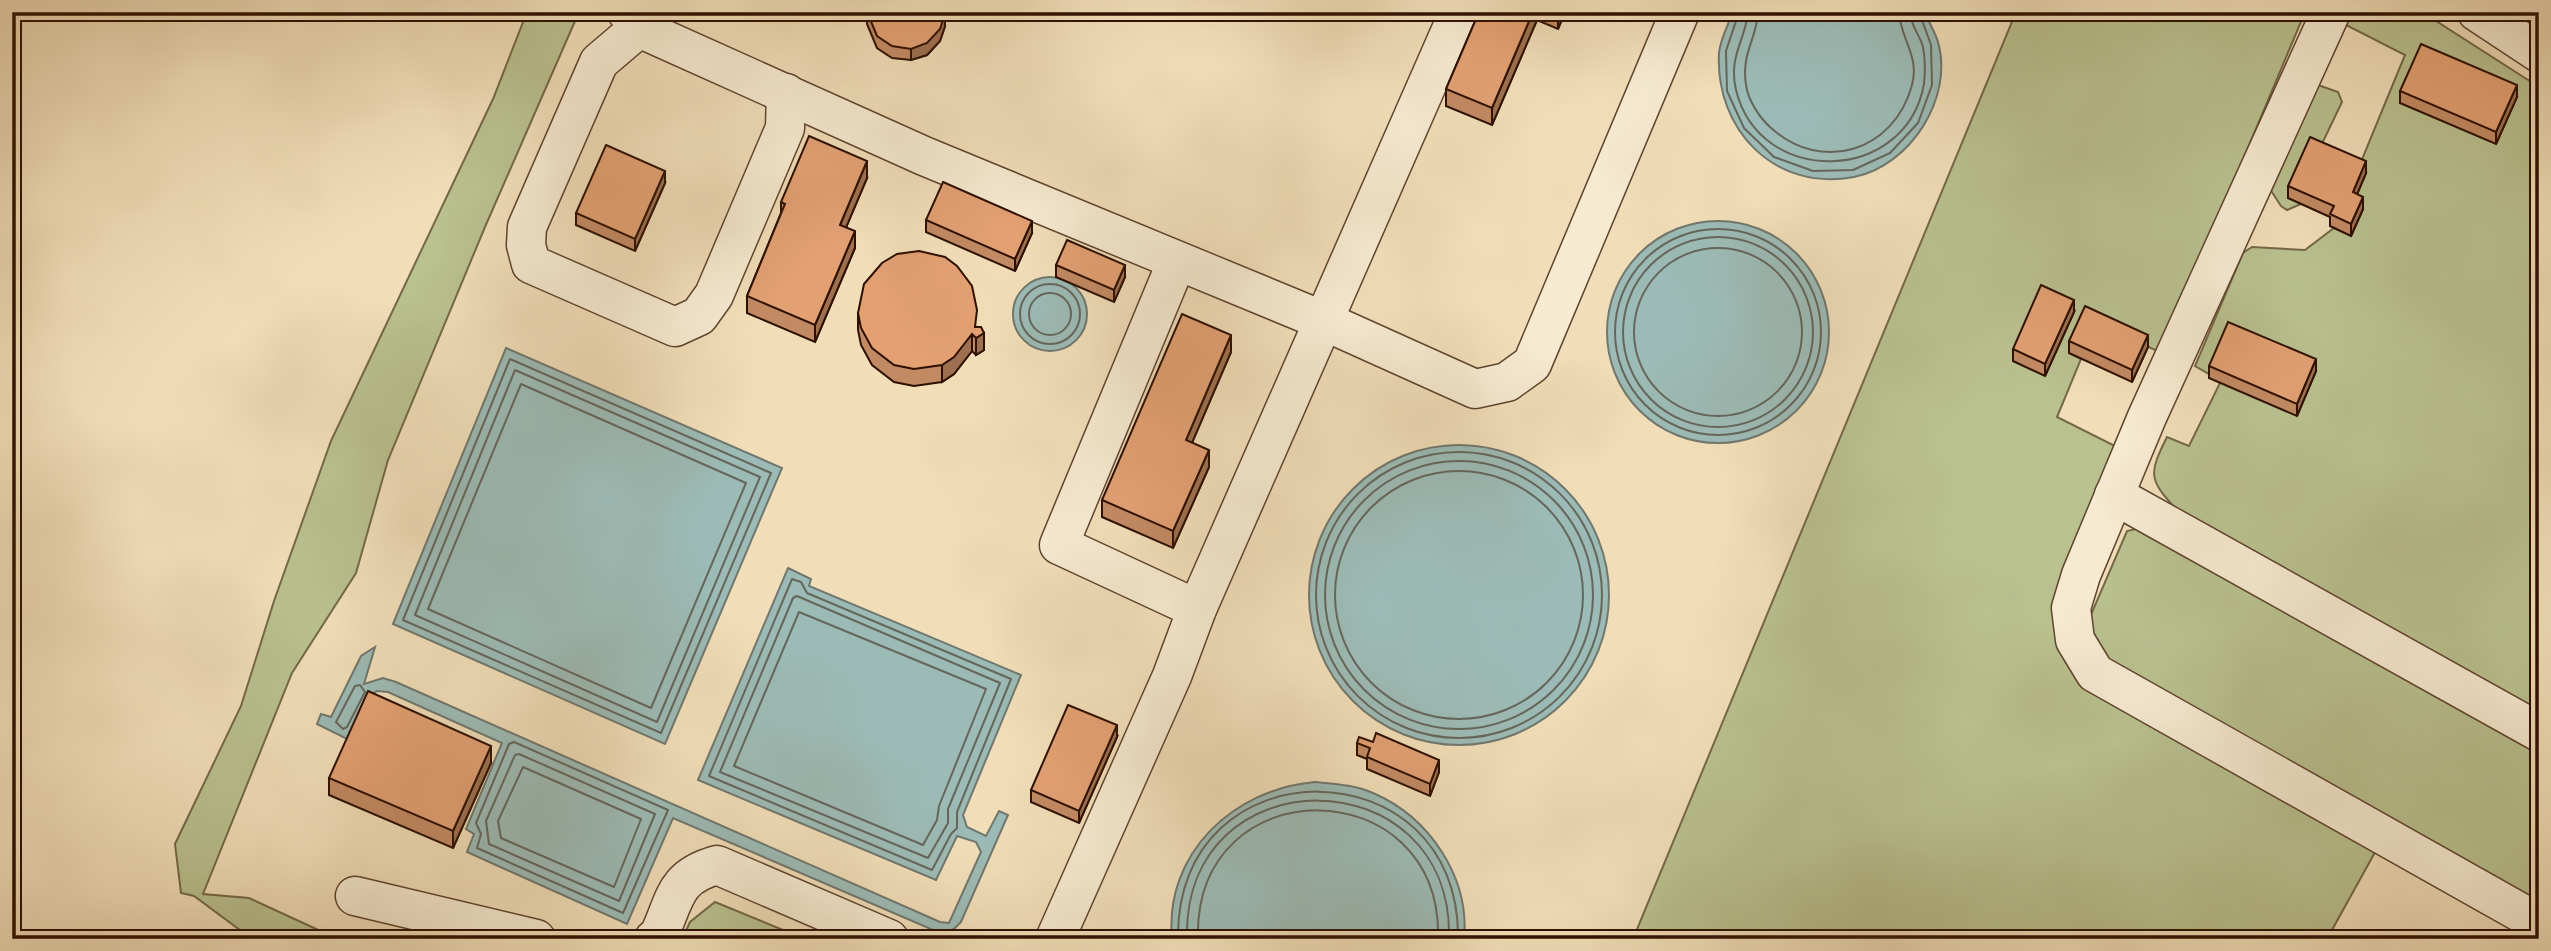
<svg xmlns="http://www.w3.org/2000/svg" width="2551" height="951" viewBox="0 0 2551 951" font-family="'IM FELL French Canon',serif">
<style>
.green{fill:#b9c18f;stroke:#746848;stroke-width:2}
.water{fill:#9cbbb6;stroke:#70776e;stroke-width:2}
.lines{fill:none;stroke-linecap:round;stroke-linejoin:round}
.shore{stroke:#65665c;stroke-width:2}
.minor-casing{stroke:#5f442f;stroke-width:41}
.minor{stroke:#f6ead1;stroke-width:38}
.wall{fill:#c28a63;stroke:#2e1001;stroke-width:2}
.shaded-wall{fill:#9e7050;stroke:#2e1001;stroke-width:2}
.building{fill:#e2a073;stroke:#2e1001;stroke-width:2}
</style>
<rect width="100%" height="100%" fill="#f1deb8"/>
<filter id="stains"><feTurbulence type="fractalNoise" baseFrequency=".00286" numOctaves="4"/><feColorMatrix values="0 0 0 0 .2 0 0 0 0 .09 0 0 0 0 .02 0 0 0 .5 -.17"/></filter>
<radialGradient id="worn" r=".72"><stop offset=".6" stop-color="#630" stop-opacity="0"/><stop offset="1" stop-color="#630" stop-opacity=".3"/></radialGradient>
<g class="green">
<polygon points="527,12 579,12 485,227 388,460 356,573 292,673 203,894 249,898 338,939 252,939 194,896 181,893 175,844 241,706 274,601 331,441 493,99"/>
<polygon points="2016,12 2305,12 2162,353 2085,319 2070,353 2081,359 2057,417 2119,448 2064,628 2379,845 2327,939 1633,939"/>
<path d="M2343 12H2422L2539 87V719L2176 509C2148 479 2149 473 2167 437L2189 446 2221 381 2195 366 2243 253 2252 247 2305 250 2334 228 2351 236 2363 209 2353 204 2358 169 2405 55 2342 23Z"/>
<polygon points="2318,85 2338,92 2342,102 2318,152 2301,204 2287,210 2281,206 2270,189"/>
<polygon points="2144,527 2539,746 2539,908 2118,675 2091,635 2090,617 2127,531"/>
<polygon points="715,902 805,939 682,939 690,922"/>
</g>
<g class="water">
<path d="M1733 12H1924C1929 22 1935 32 1938 42 1954 98 1910 166 1854 177 1774 192 1715 129 1719 53 1720 40 1728 25 1733 12Z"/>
<circle cx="1718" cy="332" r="111"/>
<circle cx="1050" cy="314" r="37"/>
<polygon points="506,348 782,468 665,744 393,624"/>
<circle cx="1459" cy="595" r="150"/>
<polygon points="788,568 811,579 809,586 1021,675 963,815 967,827 986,836 999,811 1008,815 961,922 954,929 940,933 673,818 627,924 467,852 474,834 466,829 502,743 388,692 377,691 371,695 349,740 317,724 321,714 331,717 361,656 375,647 364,684 383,678 396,682 940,922 949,923 981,852 976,842 957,836 936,880 698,780"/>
<path d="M1315 782C1335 784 1355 785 1373 793 1429 817 1470 877 1464 939H1172C1164 853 1234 789 1315 782Z"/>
</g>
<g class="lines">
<g class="shore">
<polyline points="1739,12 1726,51 1727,91 1744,128 1774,157 1813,171 1853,170 1890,153 1918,123 1932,85 1931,45 1919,12"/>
<path d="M1748 12C1746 39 1728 56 1736 90 1760 188 1906 184 1924 84 1925 74 1925 57 1923 47 1920 35 1910 25 1910 12"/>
<path d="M1758 12C1757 39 1741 52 1746 85 1748 100 1759 117 1770 127 1821 174 1894 152 1912 85 1920 56 1900 38 1899 12"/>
<circle cx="1718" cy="332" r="103"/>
<circle cx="1718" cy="332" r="95"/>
<circle cx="1718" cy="332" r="84"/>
<circle cx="1050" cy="314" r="30"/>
<circle cx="1050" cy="314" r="21"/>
<polygon points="510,359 771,473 661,733 403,620"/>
<polygon points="515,370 760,477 657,722 415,615"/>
<polygon points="521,384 746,483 651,708 428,609"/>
<circle cx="1459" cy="595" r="143"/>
<circle cx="1459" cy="595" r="134"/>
<circle cx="1459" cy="595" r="124"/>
<polygon points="792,579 801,582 807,593 1011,679 957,812 957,828 951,834 932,870 709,776"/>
<polygon points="797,596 1000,683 948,809 948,823 928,858 720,772 793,598"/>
<polygon points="799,612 986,689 939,806 937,820 923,845 734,766"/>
<polygon points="355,686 360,685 365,692 347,727 343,729 336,722"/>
<polygon points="514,742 668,810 623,913 477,848 481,834 476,823 509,744"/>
<polygon points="519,754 655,814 619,901 489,844 486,821 515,755"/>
<polygon points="523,767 641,819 614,887 501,838 498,821"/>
<path d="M1178 939C1175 741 1461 744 1458 939"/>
<path d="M1187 939C1182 753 1454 756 1449 939"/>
<path d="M1198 939C1193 766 1443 769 1438 939"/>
</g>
<defs>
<g id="minor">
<polyline points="627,12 639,28 599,62 527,227 526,245 531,264 675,327 699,316 714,295 785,128 786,93"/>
<polyline points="2331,12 2147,417 2081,575 2071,608 2075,640 2095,673 2539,923"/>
<polyline points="2477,12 2539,53"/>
<polyline points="639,28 924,156 1324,321 1475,389 1507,382 1532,364 1680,12"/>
<polyline points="1177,261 1059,545 1197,609"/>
<polyline points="2114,495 2539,732"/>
<polyline points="355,896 536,939"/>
<path d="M654 939 659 935C676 898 674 877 717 865L889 939"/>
<polyline points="1055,939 1172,676 1197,609 1459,12"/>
</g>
</defs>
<use href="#minor" class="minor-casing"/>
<use href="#minor" class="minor"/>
</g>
<g class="wall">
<polygon points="867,12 945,26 940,41 927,55 911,60 892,58 877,48 867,24"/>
<polygon points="1479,12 1565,12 1558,29 1537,20 1492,125 1446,106 1446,89"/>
<polygon points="2400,91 2517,97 2496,144 2400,103"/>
<polygon points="2366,173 2357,194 2363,209 2351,236 2330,226 2330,217 2288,198 2288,186"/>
<polygon points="867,178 846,227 855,248 815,342 747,313 747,296 781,213 781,202"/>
<polygon points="665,183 635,251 576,225 576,213"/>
<polygon points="926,220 1032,233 1015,271 926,232"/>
<polygon points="1056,265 1125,277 1114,302 1056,277"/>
<polygon points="2074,312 2045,376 2013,361 2013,349"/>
<polygon points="858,313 977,327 984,350 976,355 972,351 954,374 942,382 914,386 894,382 872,365 861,345 858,330"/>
<polygon points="2069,341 2148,347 2132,382 2069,353"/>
<polygon points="1231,352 1192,442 1209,467 1173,548 1102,517 1102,500"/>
<polygon points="2209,366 2316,371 2297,416 2209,378"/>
<polygon points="1117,737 1079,823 1031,802 1031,790"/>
<polygon points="1373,742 1439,772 1430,796 1367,769 1367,759 1357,755 1357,743"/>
<polygon points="491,763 453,848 329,795 329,778"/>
</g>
<g class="shaded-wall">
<polygon points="1533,12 1537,12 1537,20 1492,125 1492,108"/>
<polygon points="1558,12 1565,12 1558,29"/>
<polygon points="945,14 945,26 940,41 927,55 911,60 911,49"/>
<polygon points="2517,85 2517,97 2496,144 2496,132"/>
<polygon points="867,161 867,178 840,242 840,225"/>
<polygon points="2366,161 2366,173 2353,204 2353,192"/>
<polygon points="665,171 665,183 635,251 635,239"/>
<polygon points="2363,197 2363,209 2351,236 2351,224"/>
<polygon points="1032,221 1032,233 1015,271 1015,259"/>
<polygon points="855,231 855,248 815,342 815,325"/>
<polygon points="1125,265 1125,277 1114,302 1114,290"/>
<polygon points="2074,300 2074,312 2045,376 2045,364"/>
<polygon points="984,333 984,350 976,355 976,338"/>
<polygon points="972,334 972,351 954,374 942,382 942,365"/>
<polygon points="1231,335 1231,352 1186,457 1186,440"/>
<polygon points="2148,335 2148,347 2132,382 2132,370"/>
<polygon points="2316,359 2316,371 2297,416 2297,404"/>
<polygon points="1209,450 1209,467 1173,548 1173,531"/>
<polygon points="1117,725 1117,737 1079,823 1079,811"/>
<polygon points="491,746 491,763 453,848 453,831"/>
<polygon points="1439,760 1439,772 1430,796 1430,784"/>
</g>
<g class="building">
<polygon points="867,12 944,12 945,14 940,29 927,43 911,49 892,46 877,36"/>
<polygon points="1479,12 1533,12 1492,108 1446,89"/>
<polygon points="2421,44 2517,85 2496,132 2400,91"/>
<polygon points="809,136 867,161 840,225 855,231 815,325 747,296 785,204 781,202"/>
<polygon points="2310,137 2366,161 2353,192 2363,197 2351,224 2330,214 2334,206 2288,186"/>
<polygon points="606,145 665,171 635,239 576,213"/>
<polygon points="943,182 1032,221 1015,259 926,220"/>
<polygon points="1067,240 1125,265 1114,290 1056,265"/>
<polygon points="919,251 945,257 957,266 972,286 977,310 975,327 981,327 984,333 976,338 972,334 954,357 942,365 914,369 894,365 872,348 861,328 858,313 864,284 882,263 897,254"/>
<polygon points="2041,285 2074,300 2045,364 2013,349"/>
<polygon points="2085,306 2148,335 2132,370 2069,341"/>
<polygon points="1182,314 1231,335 1186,440 1209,450 1173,531 1102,500"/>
<polygon points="2228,322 2316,359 2297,404 2209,366"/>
<polygon points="368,691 491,746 453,831 329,778"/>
<polygon points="1068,705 1117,725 1079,811 1031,790"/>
<polygon points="1376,733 1439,760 1430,784 1367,757 1370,748 1357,743 1359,737 1373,742"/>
</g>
<rect width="2551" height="951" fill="none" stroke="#f1deb8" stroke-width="42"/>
<rect x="14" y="14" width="2523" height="923" fill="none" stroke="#2e1001" stroke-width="3.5"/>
<rect x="21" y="21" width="2509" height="909" fill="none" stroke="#2e1001" stroke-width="2"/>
<rect width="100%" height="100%" filter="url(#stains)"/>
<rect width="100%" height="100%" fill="url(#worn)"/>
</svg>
